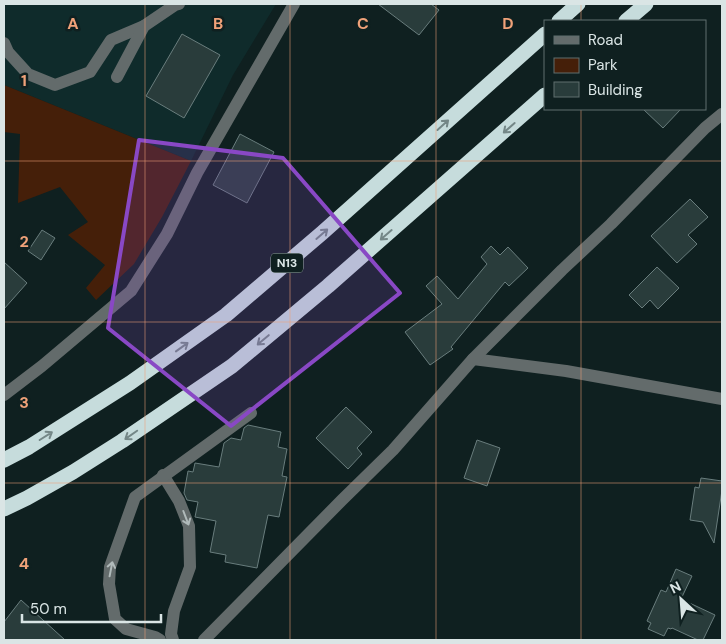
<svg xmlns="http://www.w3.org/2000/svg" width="726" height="644" viewBox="0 0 726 644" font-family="'DM Sans',sans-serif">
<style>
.built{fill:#0f2b2b}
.green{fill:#451f09}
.building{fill:#293c3b;stroke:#697d7d}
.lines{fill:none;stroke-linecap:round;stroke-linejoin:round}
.minor{stroke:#636b6b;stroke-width:12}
.highway{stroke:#c6dcdc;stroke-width:15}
.oneway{stroke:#748787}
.oneway2{stroke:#b0baba}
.marked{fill:#8948c5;fill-opacity:0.2;stroke:#8948c5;stroke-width:4;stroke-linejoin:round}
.grid{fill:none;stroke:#f0a279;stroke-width:1;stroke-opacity:0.55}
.labels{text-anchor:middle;stroke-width:5;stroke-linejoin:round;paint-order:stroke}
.shield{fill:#0f2020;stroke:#9daaaa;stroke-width:1}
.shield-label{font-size:12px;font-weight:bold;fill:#dae5e5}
.grid-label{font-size:16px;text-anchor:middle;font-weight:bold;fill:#f0a279;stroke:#0f2020;stroke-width:5;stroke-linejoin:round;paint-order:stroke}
</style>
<rect width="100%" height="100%" fill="#0f2020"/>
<polygon class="built" points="4,4 276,4 233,75 191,161 4,85"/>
<polygon class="green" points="4,85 191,161 162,217 134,264 96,300 86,288 105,265 68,235 88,222 60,187 18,203 20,134 4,132"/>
<g class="building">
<polygon points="378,4 431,4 439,10 419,35"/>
<polygon points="182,34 220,55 184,118 146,96"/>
<polygon points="643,109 681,109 663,128"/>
<polygon points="240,134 274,152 247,203 213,185"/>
<polygon points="690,199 708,217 688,235 697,244 677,263 651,236"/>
<polygon points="42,230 55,238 41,260 28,251"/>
<polygon points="491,246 500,255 508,247 528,268 509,286 505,282 451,347 453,349 430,365 405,332 442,304 426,286 437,276 458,299 487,264 481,257"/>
<polygon points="4,262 27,283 4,309"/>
<polygon points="657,267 679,288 658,309 650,300 642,308 629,295"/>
<polygon points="346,407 372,432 357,448 362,454 348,469 316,438"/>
<polygon points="248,425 281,432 278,447 287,449 282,476 287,477 279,517 268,515 257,568 225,562 226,555 210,552 216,521 195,517 198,502 187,500 184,493 188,471 193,472 195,463 219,467 224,443 231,438 241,440 244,428"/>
<polygon points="477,440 500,448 487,486 464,478"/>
<polygon points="701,478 722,481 722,490 714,543 703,522 690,520 695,487 699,488"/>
<polygon points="676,569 692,576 681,599 715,615 703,640 698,640 672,628 671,629 668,628 664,636 648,629 651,623 647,621 661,590 666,592"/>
<polygon points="21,600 65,640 4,640 4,622"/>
</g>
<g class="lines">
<g class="minor">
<polyline points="4,43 8,52 28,74 55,85 90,72 111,40 144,26"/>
<polyline points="117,77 144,26 175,5 179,4"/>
<polyline points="473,359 566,371 722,399"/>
<polyline points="4,395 42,366 131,291 167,234 197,173 294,4"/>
<polyline points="163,475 179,501 189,526 190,567 174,611 171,634 173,640"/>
<polyline points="160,640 155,637 126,629 115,619 109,584 110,567 135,497 251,413"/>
<polyline points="204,640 342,500 393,450 473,359 562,270 611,224 705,128 722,114"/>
</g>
<g class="highway">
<polyline points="559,21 578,4"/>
<polyline points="626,21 646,4"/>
<polyline points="4,460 29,447 130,383 226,315 322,233 545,34"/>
<polyline points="4,509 27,498 73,472 122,441 232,366 328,286 545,95"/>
</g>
</g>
<defs><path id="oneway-shaft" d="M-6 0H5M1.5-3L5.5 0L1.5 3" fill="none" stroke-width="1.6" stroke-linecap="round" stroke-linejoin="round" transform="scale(1.25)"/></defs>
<g class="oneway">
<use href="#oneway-shaft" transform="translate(443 125) rotate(-42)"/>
<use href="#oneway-shaft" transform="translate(509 128) rotate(139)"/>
<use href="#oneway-shaft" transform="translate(322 234) rotate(-41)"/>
<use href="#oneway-shaft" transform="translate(386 235) rotate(139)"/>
<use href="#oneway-shaft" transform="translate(263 340) rotate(140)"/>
<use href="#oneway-shaft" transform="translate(182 347) rotate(-36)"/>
<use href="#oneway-shaft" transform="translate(131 435) rotate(145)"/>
<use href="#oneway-shaft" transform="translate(46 436) rotate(-32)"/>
</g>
<g class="oneway2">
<use href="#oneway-shaft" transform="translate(186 518) rotate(69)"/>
<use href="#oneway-shaft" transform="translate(111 569) rotate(-79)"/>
</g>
<path class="marked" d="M139 140 283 158 400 293 231 426 108 328Z"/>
<path class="grid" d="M145 4V640M290 4V640M436 4V640M581 4V21M581 109V640M4 161H722M4 322H722M4 483H722"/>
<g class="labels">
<rect class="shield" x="271" y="253.5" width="32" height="19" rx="4"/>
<g class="shield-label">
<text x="287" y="267">N13</text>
</g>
</g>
<g class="grid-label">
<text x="73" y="29">A</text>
<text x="218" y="29">B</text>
<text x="363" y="29">C</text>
<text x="508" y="29">D</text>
<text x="24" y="86">1</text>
<text x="24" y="247">2</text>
<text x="24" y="408">3</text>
<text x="24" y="569">4</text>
</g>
<rect width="726" height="644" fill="none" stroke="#dae5e5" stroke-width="10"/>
<rect x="544" y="20" width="162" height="90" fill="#0f2020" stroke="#606f6f"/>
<rect x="554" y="36" width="25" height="8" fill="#636b6b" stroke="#606f6f"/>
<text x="588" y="45" font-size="15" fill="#dae5e5">Road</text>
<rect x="554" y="58" width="25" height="15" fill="#451f09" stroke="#606f6f"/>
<text x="588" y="70" font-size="15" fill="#dae5e5">Park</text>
<rect x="554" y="82" width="25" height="15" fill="#293c3b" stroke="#606f6f"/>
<text x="588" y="95" font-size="15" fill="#dae5e5">Building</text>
<g transform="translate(681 599) rotate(334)" stroke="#0f2020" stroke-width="4" paint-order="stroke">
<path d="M0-4L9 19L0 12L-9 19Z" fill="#dae5e5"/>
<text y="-8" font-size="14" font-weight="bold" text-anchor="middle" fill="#dae5e5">N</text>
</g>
<path d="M22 614v8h139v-8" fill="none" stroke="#dae5e5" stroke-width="2.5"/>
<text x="30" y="614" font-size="15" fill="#dae5e5" stroke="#0f2020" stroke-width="4" paint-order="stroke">50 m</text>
</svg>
